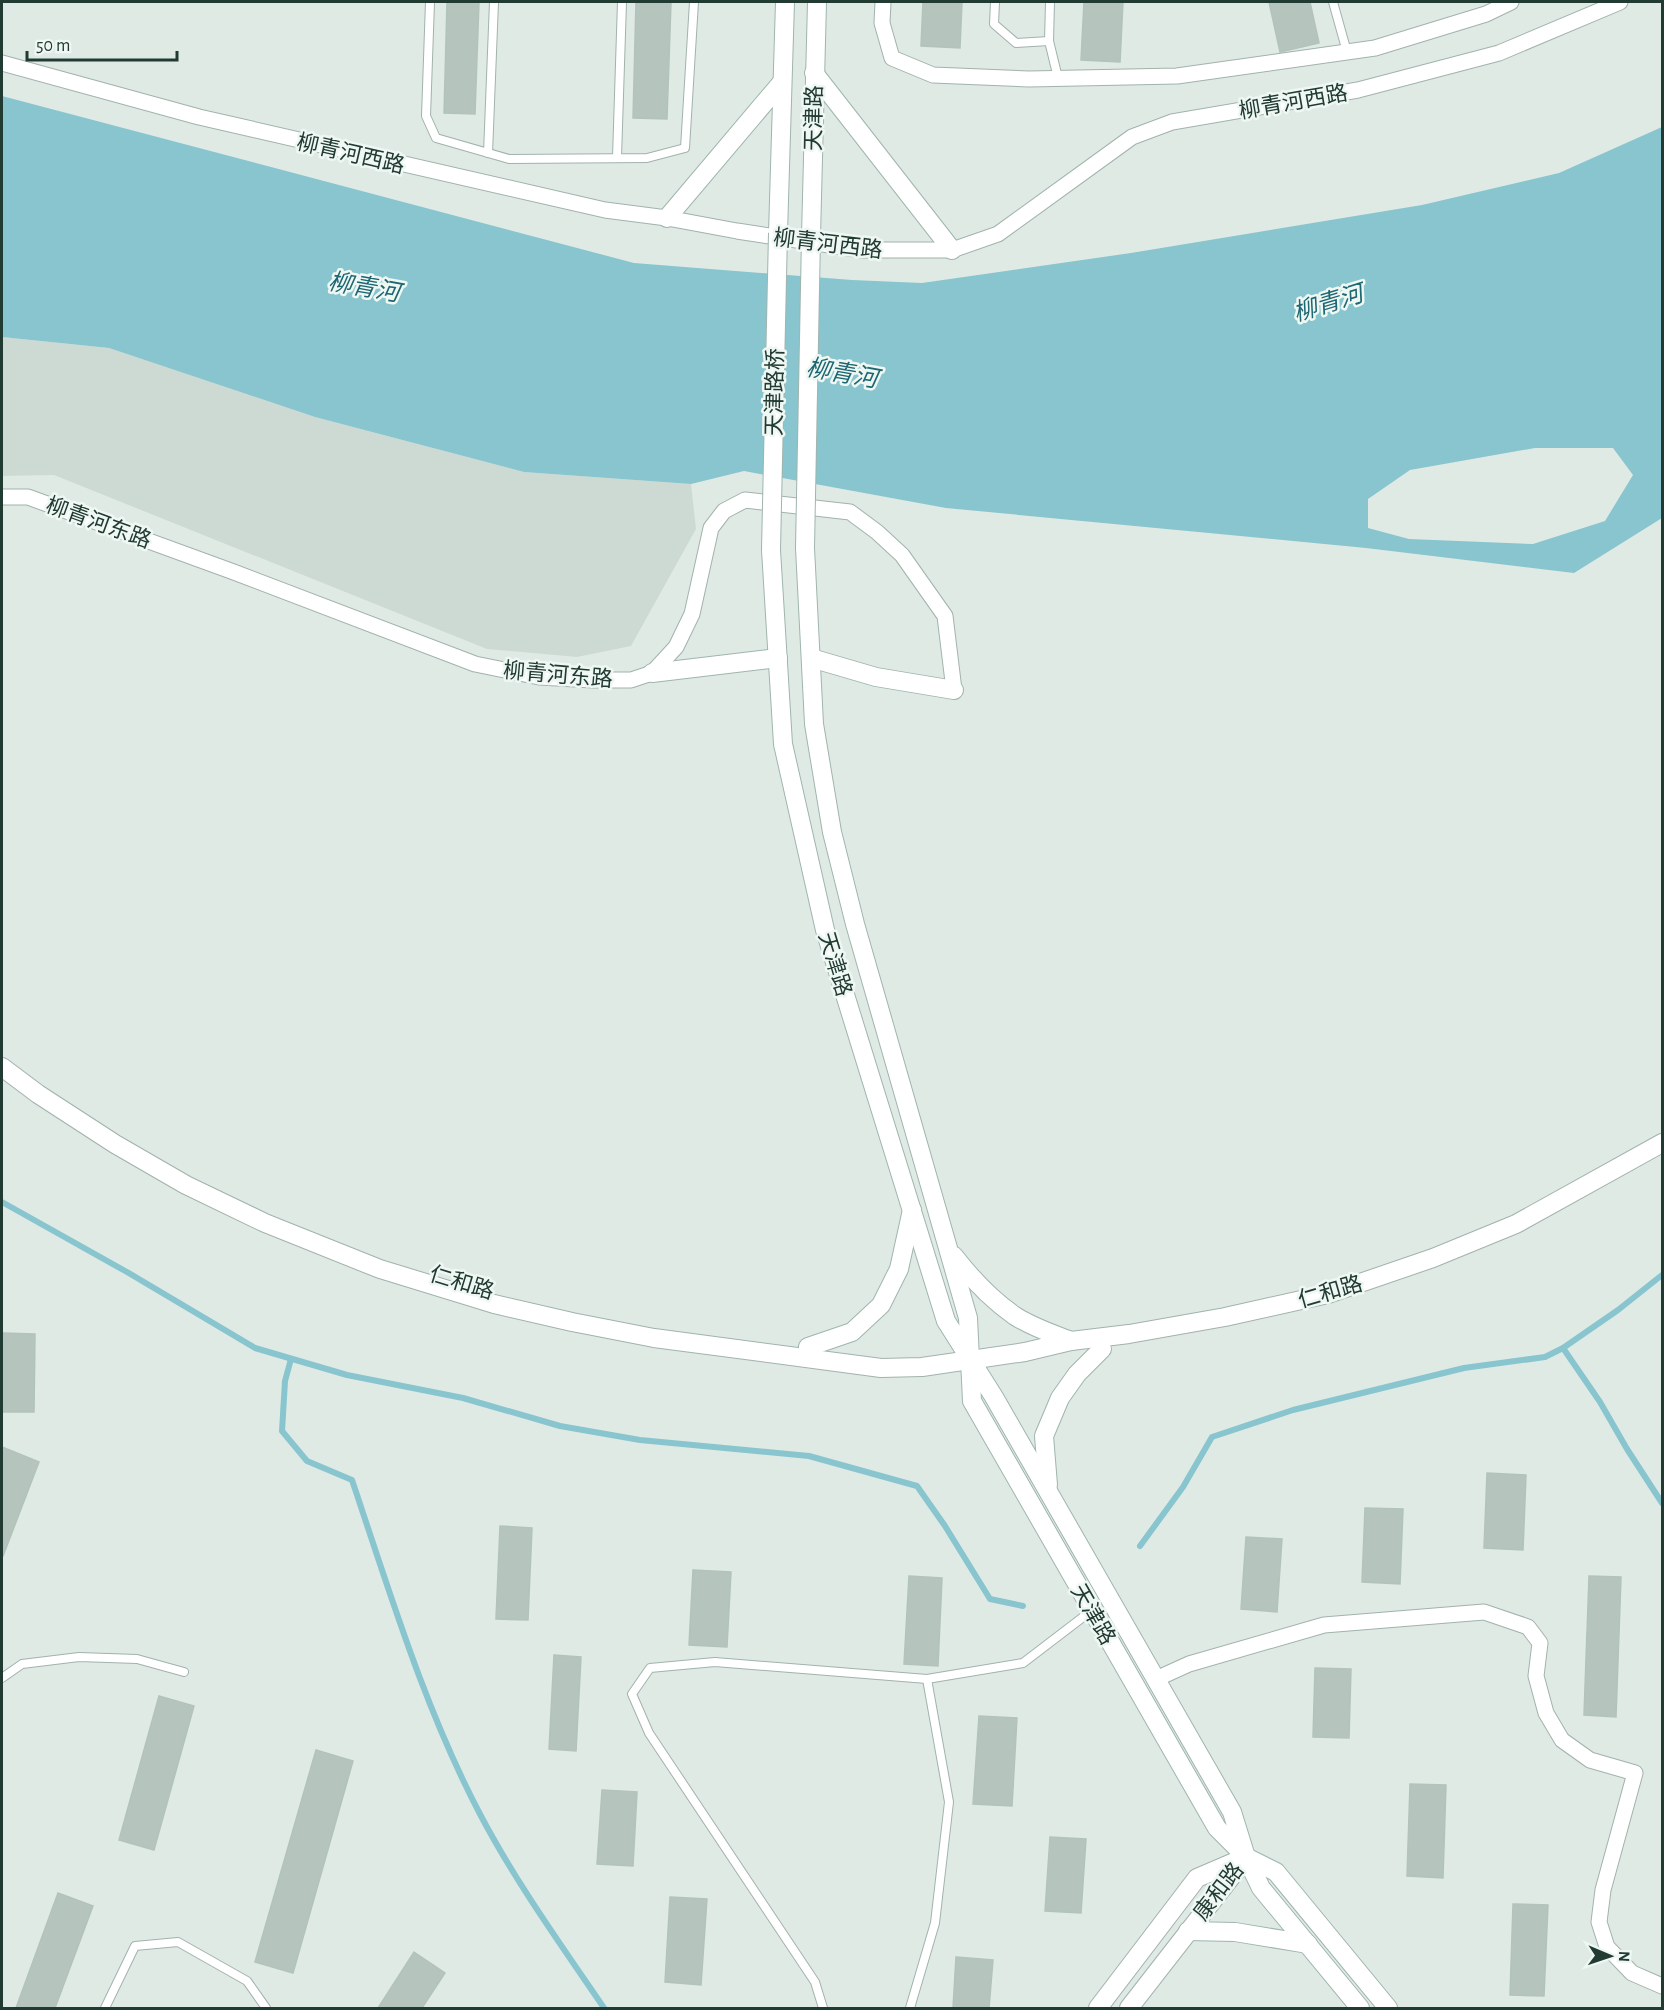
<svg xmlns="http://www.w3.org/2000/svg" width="1664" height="2010" viewBox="0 0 1664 2010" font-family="'Alegreya Sans','Noto Sans SC',sans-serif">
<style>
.built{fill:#cddad4}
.water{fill:#88c5ce;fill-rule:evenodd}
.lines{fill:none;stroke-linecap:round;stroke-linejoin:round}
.stream{stroke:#88c5ce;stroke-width:6}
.building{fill:#b5c5be;stroke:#b2c3bc;stroke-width:1.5}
.service-casing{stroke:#a2b2ac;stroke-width:10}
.minor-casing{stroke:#a2b2ac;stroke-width:17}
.tertiary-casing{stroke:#a2b2ac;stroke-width:20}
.secondary-casing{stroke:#9fb5ad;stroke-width:20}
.service{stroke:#fff;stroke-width:8}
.minor{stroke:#fff;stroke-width:15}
.tertiary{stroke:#fff;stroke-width:18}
.secondary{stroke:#fff;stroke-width:18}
.secondary-bridge-casing{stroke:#9fb5ad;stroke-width:20;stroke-linecap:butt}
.secondary-bridge{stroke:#fff;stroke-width:18}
.labels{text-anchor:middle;stroke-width:5;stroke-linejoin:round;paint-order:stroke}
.street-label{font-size:22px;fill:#213a32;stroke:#eff7f3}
.water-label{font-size:24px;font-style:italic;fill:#1d6773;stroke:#eff7f3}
</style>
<rect width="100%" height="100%" fill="#dfeae5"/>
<polygon class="built" points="2,337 109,348 315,417 524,472 691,484 696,529 631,646 577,657 487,649 54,475 2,476"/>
<path class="water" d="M2 96 634 263 852 280 922 283 1131 253 1422 205 1559 173 1662 127V518L1574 573 1366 548 946 508 744 471 691 484 524 472 315 417 109 348 2 337ZM1535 448H1613L1633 475 1605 521 1533 544 1409 539 1368 528V499L1410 470Z"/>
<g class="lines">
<g class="stream">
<polyline points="2,1202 127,1272 255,1348 347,1375 463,1398 560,1426 640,1440 809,1456 917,1486 945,1526 990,1599 1023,1606"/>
<polyline points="1563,1348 1600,1402 1627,1449 1662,1503"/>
<path d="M291 1359 285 1381 282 1431 307 1461 352 1480C390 1593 425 1710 481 1816 517 1884 561 1945 604 2008"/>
<polyline points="1140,1546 1183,1487 1212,1437 1293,1410 1464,1368 1545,1357 1563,1348 1618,1310 1662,1275"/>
</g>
</g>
<g class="building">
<polygon points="447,2 479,2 475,114 444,113"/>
<polygon points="636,2 671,2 667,119 633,118"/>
<polygon points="923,2 962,2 960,48 921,46"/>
<polygon points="1084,2 1123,2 1120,62 1081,60"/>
<polygon points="1269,2 1310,2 1319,43 1280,52"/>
<polygon points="2,1333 35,1334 34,1412 2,1412"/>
<polygon points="2,1447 39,1462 3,1556 2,1556"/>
<polygon points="1487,1473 1526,1475 1523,1550 1484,1548"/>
<polygon points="1365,1508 1403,1509 1400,1584 1362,1582"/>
<polygon points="500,1526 532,1528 528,1620 496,1619"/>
<polygon points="1246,1537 1282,1539 1277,1612 1241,1609"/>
<polygon points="693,1570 731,1572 727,1647 689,1645"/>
<polygon points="909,1576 942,1578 938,1666 904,1664"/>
<polygon points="1589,1576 1621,1577 1616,1717 1584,1715"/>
<polygon points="554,1655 581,1657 576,1751 549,1749"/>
<polygon points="1315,1668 1351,1669 1349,1738 1313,1737"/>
<polygon points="159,1696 194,1706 154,1850 119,1840"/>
<polygon points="979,1716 1017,1718 1012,1806 973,1804"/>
<polygon points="316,1750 353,1761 293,1973 255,1962"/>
<polygon points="1410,1784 1446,1785 1443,1878 1407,1876"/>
<polygon points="602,1790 637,1792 633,1866 597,1864"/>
<polygon points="1050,1837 1086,1839 1081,1913 1045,1911"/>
<polygon points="58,1893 93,1906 55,2008 16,2008"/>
<polygon points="670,1897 707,1899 701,1985 665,1982"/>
<polygon points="1513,1904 1548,1905 1544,1996 1510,1995"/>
<polygon points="414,1952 445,1973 422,2008 378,2008"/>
<polygon points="956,1957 993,1960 989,2008 953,2008"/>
</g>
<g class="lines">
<defs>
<g id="service">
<polyline points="430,2 426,116 436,138 509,159 647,158 685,148 694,2"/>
<polyline points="995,2 994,24 1016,43 1049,41"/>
<polyline points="1050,2 1049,41 1058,78"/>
<polyline points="1333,2 1347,52"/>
<polyline points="488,153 494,2"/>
<polyline points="617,157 622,2"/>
<polyline points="2,1678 22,1664 79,1657 137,1659 184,1672"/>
<polyline points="105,2008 135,1946 178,1942 247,1981 266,2008"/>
<polyline points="823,2008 815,1982 649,1733 632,1694 650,1668 715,1662 927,1679 1023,1663 1091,1611"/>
<polyline points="910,2008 935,1923 949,1802 927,1679"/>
</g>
<g id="minor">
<polyline points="883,2 882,23 892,58 933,75 1029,79 1177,76 1375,48 1486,14 1511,2"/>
<polyline points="2,63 199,117 605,210 667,218 737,231 862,250 952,250 998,234 1132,137 1172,122 1358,90 1499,53 1620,2"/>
<polyline points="2,497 28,497 231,571 475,664 539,677 593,680 631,680 652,673 676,647 692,614 711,528 724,511 745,500 850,512 877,532 902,555 945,616 954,690"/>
<polyline points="1156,1679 1189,1664 1324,1625 1484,1612 1528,1627 1540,1643 1536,1676 1546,1713 1562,1740 1590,1760 1635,1773 1603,1890 1599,1922 1607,1947 1632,1973 1662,1986"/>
</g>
<g id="tertiary">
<polyline points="2,1067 38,1094 115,1144 186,1185 265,1223 380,1269 494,1304 572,1322 654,1338 881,1368 922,1367 1025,1352 1071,1341 1129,1334 1225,1317 1328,1294 1433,1258 1516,1224 1662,1143"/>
<polyline points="1098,2008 1197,1878 1246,1857"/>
<polyline points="1129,2008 1245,1859"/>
</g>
<g id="secondary">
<polyline points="814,73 952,250"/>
<polyline points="667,218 782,82"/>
<polyline points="778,233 785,2"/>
<polyline points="811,236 817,2"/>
<polyline points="805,548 814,724 832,832 855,924 968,1318 972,1401 1217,1828 1246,1857 1276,1872 1388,2008"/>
<polyline points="771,550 783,744 825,930 946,1321 994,1397 1232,1812 1246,1857 1261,1888 1360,2008"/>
<polyline points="811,658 876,677 954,690"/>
<polyline points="652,673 778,658"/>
<path d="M954 1256C971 1278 992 1300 1015 1316 1032 1327 1053 1334 1071 1341"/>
<polyline points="808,1347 852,1332 881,1305 899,1269 912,1210"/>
<polyline points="1048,1485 1044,1436 1060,1398 1077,1374 1102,1349"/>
<polyline points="1188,1931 1235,1932 1308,1944"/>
</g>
</defs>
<use href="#service" class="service-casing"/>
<use href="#minor" class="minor-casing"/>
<use href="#tertiary" class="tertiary-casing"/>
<use href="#secondary" class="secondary-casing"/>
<use href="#service" class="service"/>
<use href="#minor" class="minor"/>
<use href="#tertiary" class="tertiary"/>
<use href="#secondary" class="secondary"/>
<defs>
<g id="secondary-bridge">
<polyline points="805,548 811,236"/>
<polyline points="771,550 778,233"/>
</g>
</defs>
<use href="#secondary-bridge" class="secondary-bridge-casing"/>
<use href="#secondary-bridge" class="secondary-bridge"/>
</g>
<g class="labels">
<g class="street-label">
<text transform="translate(1293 101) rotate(-10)" y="8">柳青河西路</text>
<text transform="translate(813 118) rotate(-89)" y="8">天津路</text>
<text transform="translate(351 153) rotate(13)" y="8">柳青河西路</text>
<text transform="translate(828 243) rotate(7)" y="8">柳青河西路</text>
<text transform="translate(774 392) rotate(-89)" y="8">天津路桥</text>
<text transform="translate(99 522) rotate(20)" y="8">柳青河东路</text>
<text transform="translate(558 674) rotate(5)" y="8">柳青河东路</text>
<text transform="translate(836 964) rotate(73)" y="8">天津路</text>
<text transform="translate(462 1282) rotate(17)" y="8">仁和路</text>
<text transform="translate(1330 1291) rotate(-16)" y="8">仁和路</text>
<text transform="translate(1094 1614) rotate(60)" y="8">天津路</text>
<text transform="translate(1218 1891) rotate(-52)" y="8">康和路</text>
</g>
<g class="water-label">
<text transform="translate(364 287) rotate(10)" y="8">柳青河</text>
<text transform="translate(1328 303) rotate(-17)" y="8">柳青河</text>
<text transform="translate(842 373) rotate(10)" y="8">柳青河</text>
</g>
</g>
<rect width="1664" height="2010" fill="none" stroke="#213a32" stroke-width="6"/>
<g transform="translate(1610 1956) rotate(92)" stroke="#eff7f3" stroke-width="4.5" paint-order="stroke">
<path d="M0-4.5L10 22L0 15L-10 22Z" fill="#213a32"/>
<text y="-9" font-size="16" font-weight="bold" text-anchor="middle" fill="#213a32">N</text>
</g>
<path d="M27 51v9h150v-9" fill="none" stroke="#213a32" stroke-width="3"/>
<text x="36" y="51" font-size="18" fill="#213a32" stroke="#eff7f3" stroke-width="4.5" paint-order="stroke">50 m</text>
</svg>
